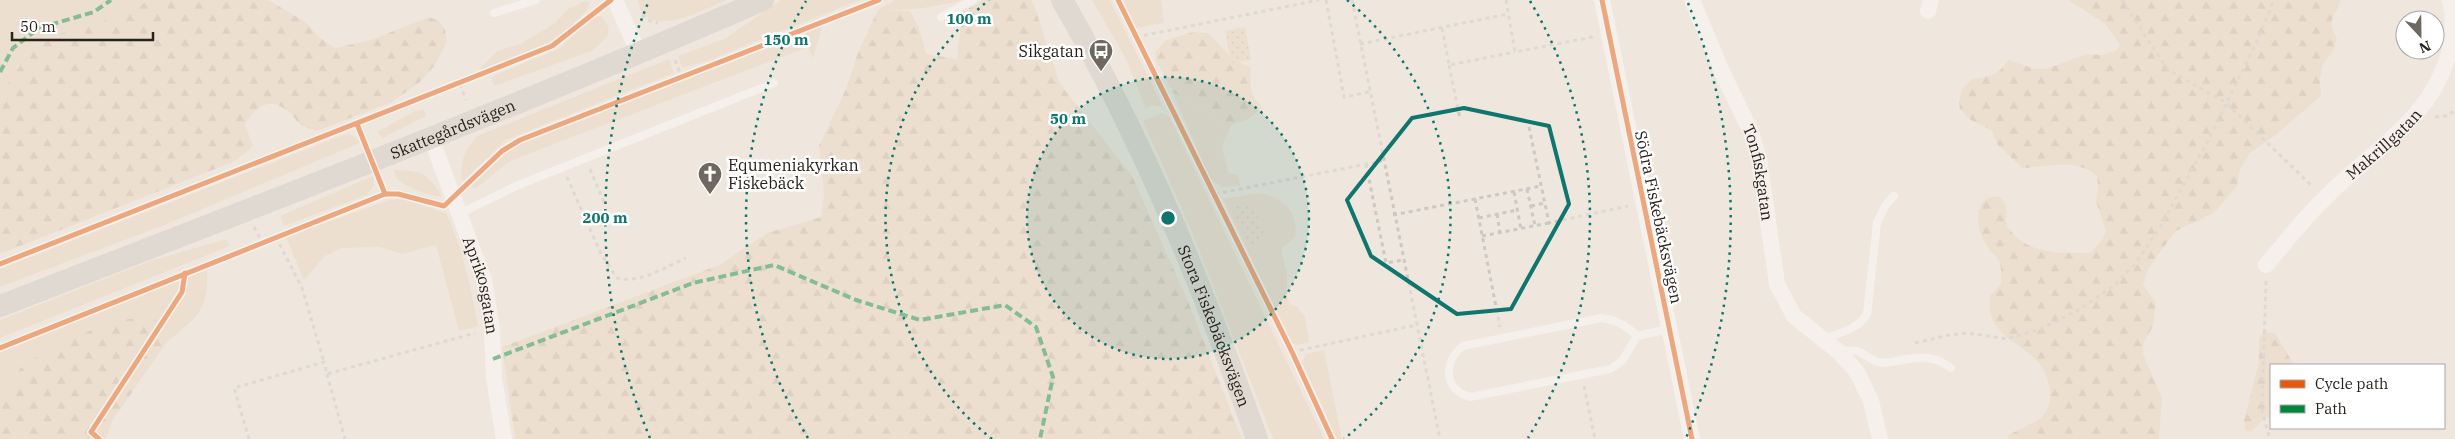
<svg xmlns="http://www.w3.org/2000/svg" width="2455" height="439" viewBox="0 0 2455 439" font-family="'IBM Plex Serif',serif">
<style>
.grass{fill:#ecd6be}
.forest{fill:url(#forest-firs)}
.park{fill:url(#park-dots)}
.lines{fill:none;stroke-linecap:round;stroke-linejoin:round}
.path{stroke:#ccc8c5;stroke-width:3;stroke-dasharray:4 4;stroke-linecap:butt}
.lane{stroke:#fdfbfa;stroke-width:8}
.street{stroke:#fdfbfa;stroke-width:16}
.secondary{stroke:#ccc7c2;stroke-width:22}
.quiet{stroke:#00873e;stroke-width:4;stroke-dasharray:8 4;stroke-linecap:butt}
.cycleway-casing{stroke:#fff;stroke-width:8}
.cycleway{stroke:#e8590c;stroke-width:5}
.marked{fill:none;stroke:#0f766e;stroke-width:4;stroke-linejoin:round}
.ring{fill:none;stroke:#0f766e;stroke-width:2.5;stroke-dasharray:2.5 5}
.labels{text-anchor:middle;stroke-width:5;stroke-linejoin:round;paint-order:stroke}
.poi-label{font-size:16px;fill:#29231d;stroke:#fff;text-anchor:end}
.street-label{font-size:16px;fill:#29231d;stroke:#fff}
.centre{fill:#0f766e;stroke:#fff;stroke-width:2.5}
.ring-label{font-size:15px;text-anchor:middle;font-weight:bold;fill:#0f766e;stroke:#fff;stroke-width:5;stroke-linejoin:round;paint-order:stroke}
</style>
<defs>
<pattern id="forest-firs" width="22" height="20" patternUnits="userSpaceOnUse" patternTransform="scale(1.25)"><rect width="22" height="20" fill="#ecd6be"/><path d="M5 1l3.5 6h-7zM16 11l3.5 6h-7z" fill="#cab7a3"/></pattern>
<pattern id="park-dots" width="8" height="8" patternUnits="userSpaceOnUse" patternTransform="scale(1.25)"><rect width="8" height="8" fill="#ecd6be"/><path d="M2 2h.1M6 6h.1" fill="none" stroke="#cab7a3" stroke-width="1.8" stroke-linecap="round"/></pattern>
</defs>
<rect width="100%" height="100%" fill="#efe7de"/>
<g class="grass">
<path d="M0 0H149L126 14 41 39C20 53 18 79 0 96Z"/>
<path d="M638 0H727C706 9 643 43 638 0Z"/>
<polygon points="781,0 860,0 707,61 682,68 678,56 726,38"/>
<path d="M895 0H962C933 8 908 11 878 10Z"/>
<polygon points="1092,0 1110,0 1163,107 1151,105 1146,109 1126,59"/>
<polygon points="1123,0 1161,0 1164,23 1136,28"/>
<polygon points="585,1 590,2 587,10 558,40 478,73 482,66 497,51 520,44 544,30 556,22 568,9"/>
<polygon points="595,16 602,16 609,28 607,37 592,51 494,86 491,77 558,49"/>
<polygon points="823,23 813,59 808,47 510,161 475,189 470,185 507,150 559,126"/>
<path d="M669 59 674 73 506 140 462 182C460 162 463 152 477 136Z"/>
<polygon points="1173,93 1199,105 1216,121 1232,124 1222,146 1228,172 1238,175 1240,186 1222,187 1210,179"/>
<polygon points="424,109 426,116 383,138 377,132 413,112"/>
<polygon points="1162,113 1169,116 1179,137 1324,439 1273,439 1190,227 1143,121"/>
<polygon points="348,134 355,137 360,143 162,226 0,287 0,269 340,136"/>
<path d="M394 170C423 170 427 174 443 197 425 195 411 190 396 178Z"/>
<polygon points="373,176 374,185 367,195 284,226 280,216"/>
<path d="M1259 193C1282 196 1299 212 1295 237L1282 248C1281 257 1285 264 1287 272 1288 284 1285 294 1290 305L1297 306 1305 317 1309 342 1297 345 1292 343 1223 199Z"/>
<path d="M404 199 446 213C463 248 471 287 478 326L459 331 436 245 402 254 380 247 342 248 325 256 304 280 286 237 389 200Z"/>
<polygon points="226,239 230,246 0,338 0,320 150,261"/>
<path d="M207 270C210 312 195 318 166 343L167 322 20 368 10 388 0 391V350Z"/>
<polygon points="1324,350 1342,439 1337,439 1302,362 1306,354"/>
</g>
<g class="forest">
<path d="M149 0H268L304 21 319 37 335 48 371 40 429 17 439 21 445 30 447 42 435 65 420 82 392 102 317 131C312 129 307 128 302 126 298 123 295 118 291 114 271 96 257 104 245 125L253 145 248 151 235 161 0 254V96L21 64 29 47 41 39 126 14Z"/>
<polygon points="984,0 1031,0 1034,5 1060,84 1132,176 1189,304 1242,439 515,439 502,347 719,265 767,233 821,217 824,193 819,146 845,91 859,50 878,10 910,11 919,28 926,54 957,59 962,12"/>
<path d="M2068 0H2341C2335 19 2326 16 2337 39L2332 53 2323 64 2320 79 2321 96 2276 135 2250 153 2240 170 2237 186 2214 213 2176 231 2149 267 2143 284 2156 303 2153 326 2144 342 2143 354 2162 398 2159 439H2008L2009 435C2018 430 2030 425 2039 419 2056 407 2051 381 2041 366 2029 348 2003 341 1993 321 1989 313 1990 304 1990 295L2001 284C2001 277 2002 268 1999 261 1998 257 1994 255 1991 252 1982 241 1973 219 1981 205 1986 197 1991 196 2001 197 2002 200 2005 204 2006 207 2008 215 2003 222 2010 230 2030 255 2061 253 2090 253L2102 240 2106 231 2096 201 2098 186 2097 176C2075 158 2049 167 2022 168L1997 144 1992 131 1969 119 1960 109 1959 103 1961 90 1972 79 1990 76 1999 71 2009 60 2035 69H2046L2086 54 2104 55 2117 50 2120 45 2105 24Z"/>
<path d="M1193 32 1208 33C1225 49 1226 57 1250 67 1252 76 1249 86 1253 95 1255 100 1260 102 1263 108L1246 120 1232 124 1216 121 1199 105 1173 93 1156 61 1155 52 1166 40Z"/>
<polygon points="137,318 168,322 166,343 113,420 106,439 0,439 0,391 10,388 20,368 48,350 111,321"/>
<polygon points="2264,332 2275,333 2294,365 2271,365 2271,418 2265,418 2251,432 2245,430 2244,420 2259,362 2259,339"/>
</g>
<g class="park">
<polygon points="1245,27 1251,60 1231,63 1225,31"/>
<polygon points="1251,203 1259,216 1265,241 1250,247 1229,204"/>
</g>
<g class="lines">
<g class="path">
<polyline points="1326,0 1344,97 1369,92"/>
<polyline points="1352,0 1440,439"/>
<polyline points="1506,0 1515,52 1593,37"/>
<polyline points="2122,0 2167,69 2226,103 2313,187"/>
<polyline points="642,15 650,21 658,23"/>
<polyline points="1442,28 1449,65 1515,52"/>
<polyline points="1136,37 1319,0"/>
<polyline points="1360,44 1508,14"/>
<polyline points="675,60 682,78"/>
<polyline points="1449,65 1460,119"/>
<polyline points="460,84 466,100"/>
<polyline points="2435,117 2445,116 2455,111"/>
<polyline points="1529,127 1549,223 1628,206"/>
<polyline points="1366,164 1386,263 1403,260"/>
<polyline points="590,169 605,205"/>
<path d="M567 177 601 254 617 278C640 284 665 267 686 258"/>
<polyline points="1527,189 1535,226"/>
<polyline points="1514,192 1521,229"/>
<polyline points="1215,194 1382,161"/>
<polyline points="1475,199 1500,327"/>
<polyline points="1531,206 1545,203"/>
<polyline points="1497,214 1500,233"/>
<polyline points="1393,215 1541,186"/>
<polyline points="1479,218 1517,210"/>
<polyline points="254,227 262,242"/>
<polyline points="1482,236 1549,223"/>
<polyline points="276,237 302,288 324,362"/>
<polyline points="2266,281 2262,411 2270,439"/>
<polyline points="1915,343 1949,335 1968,333 2007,339 2041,329 2080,309 2112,287 2135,264 2159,229 2209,139 2258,39 2274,0"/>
<polyline points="1292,352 1416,325"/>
<polyline points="327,374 345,439"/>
<polyline points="1584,386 1595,439"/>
<polyline points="88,439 91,432"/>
<polyline points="249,439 234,388 324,362 327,374 475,333"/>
</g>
<g class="lane">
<polyline points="494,13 536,0"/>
<polyline points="941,17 973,0"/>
<polyline points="461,213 516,186 774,83"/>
<path d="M1637 336 1622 361 1610 369 1470 397C1443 389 1443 362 1463 346L1601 318C1616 320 1626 325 1637 336L1669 329"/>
<path d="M1824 339C1840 333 1858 329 1867 314L1877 223 1885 206 1894 196"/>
<path d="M1839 352C1867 346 1862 360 1883 363 1910 360 1928 350 1951 368"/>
</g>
<g class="street">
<polyline points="615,0 639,54"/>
<polyline points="1602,0 1692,439"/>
<path id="s1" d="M1692 0 1722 72 1751 132 1759 159 1777 284 1794 316 1839 352 1857 372 1871 401 1880 439"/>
<polyline points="1928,11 1931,0"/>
<path id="s2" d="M431 138 484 280 492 329 494 378 504 439"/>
<path id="s3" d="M2266 265C2285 243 2303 219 2324 199 2370 151 2430 122 2449 53 2453 36 2454 17 2450 0"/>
</g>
<g class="secondary">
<path id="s4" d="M1062 0C1143 140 1203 287 1257 439"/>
<path id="s5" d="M0 306C256 207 512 109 763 0"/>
</g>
<g class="quiet">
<polyline points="0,72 13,48 39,28 94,12 111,0"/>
<polyline points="493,359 693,283 774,265 856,300 920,320 1005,305 1036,327 1053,377 1040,439"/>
</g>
<defs>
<g id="cycleway">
<polyline points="1118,0 1292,352 1332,439"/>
<polyline points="1602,0 1692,439"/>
<polyline points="357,124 385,194"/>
<polyline points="0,264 552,46 611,0"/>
<polyline points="0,348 385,194 398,194 444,206 502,151 520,140 879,0"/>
<polyline points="99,439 91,432 182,292 185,273"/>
</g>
</defs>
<use href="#cycleway" class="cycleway-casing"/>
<use href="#cycleway" class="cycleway"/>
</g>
<path d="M0 0H2455V439H0ZM1464 108 1549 126 1569 204 1511 309 1457 314 1371 256 1347 200 1412 118Z" fill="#efe7de" fill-opacity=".55" fill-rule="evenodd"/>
<path class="marked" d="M1464 108 1549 126 1569 204 1511 309 1457 314 1371 256 1347 200 1412 118Z"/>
<circle cx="1168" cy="218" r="141" fill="#0f766e" fill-opacity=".12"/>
<g class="ring">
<circle cx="1168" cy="218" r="141"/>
<path d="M992 439A282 282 0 0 1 989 0M1347 0A282 282 0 0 1 1344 439"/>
<path d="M808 438A422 422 0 0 1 806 1M1530 1A422 422 0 0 1 1528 438"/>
<path d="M650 438A563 563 0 0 1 648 3M1688 3A563 563 0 0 1 1686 438"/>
</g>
<defs>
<symbol id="bus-pin" viewBox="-11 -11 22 30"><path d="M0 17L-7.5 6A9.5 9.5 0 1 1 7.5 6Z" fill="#6e6861" stroke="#fff"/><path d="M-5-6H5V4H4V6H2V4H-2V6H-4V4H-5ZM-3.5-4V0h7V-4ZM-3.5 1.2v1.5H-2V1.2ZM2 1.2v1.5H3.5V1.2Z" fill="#fff"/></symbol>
<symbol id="church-pin" viewBox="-11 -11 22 30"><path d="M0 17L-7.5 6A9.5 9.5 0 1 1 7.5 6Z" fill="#6e6861" stroke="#fff"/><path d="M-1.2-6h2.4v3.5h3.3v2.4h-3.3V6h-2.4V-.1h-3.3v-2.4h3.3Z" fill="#fff"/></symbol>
</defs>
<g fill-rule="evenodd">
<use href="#bus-pin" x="1087" y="37" width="28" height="38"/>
<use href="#church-pin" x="696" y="160" width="28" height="38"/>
</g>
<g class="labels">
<g class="poi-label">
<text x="1084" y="57">Sikgatan</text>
<text x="728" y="171" text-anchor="start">Equmeniakyrkan<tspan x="728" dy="18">Fiskebäck</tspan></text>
</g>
<g class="street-label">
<text dy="6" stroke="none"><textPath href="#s5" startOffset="486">Skattegårdsvägen</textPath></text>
<text dy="6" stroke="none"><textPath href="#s3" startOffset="169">Makrillgatan</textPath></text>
<text dy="6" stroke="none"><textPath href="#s1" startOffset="186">Tonfiskgatan</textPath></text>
<text transform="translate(1659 217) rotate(78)" y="6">Södra Fiskebäcksvägen</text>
<text dy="6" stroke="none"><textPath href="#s2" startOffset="156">Aprikosgatan</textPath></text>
<text dy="6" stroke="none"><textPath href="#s4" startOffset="360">Stora Fiskebäcksvägen</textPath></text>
</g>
</g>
<circle cx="1168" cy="218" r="8" class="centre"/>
<g class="ring-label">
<text x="969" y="24">100 m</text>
<text x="786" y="45">150 m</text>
<text x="1068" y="124">50 m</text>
<text x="605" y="223">200 m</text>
</g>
<rect x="2270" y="364" width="175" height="65" fill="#ffffff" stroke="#a9a7a5"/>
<rect x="2280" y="380" width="25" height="8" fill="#e8590c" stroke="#a9a7a5"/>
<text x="2315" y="389" font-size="15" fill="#29231d">Cycle path</text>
<rect x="2280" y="405" width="25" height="8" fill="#00873e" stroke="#a9a7a5"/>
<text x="2315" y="414" font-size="15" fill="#29231d">Path</text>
<g transform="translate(2420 35) rotate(158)"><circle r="24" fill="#ffffff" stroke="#a9a7a5"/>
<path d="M0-4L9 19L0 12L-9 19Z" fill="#6e6861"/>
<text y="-8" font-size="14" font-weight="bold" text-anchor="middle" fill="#29231d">N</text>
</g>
<path d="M12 32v8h141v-8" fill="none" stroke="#29231d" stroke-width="2.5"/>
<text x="20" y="32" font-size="15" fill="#29231d" stroke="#ffffff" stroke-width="4" paint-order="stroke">50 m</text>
</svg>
